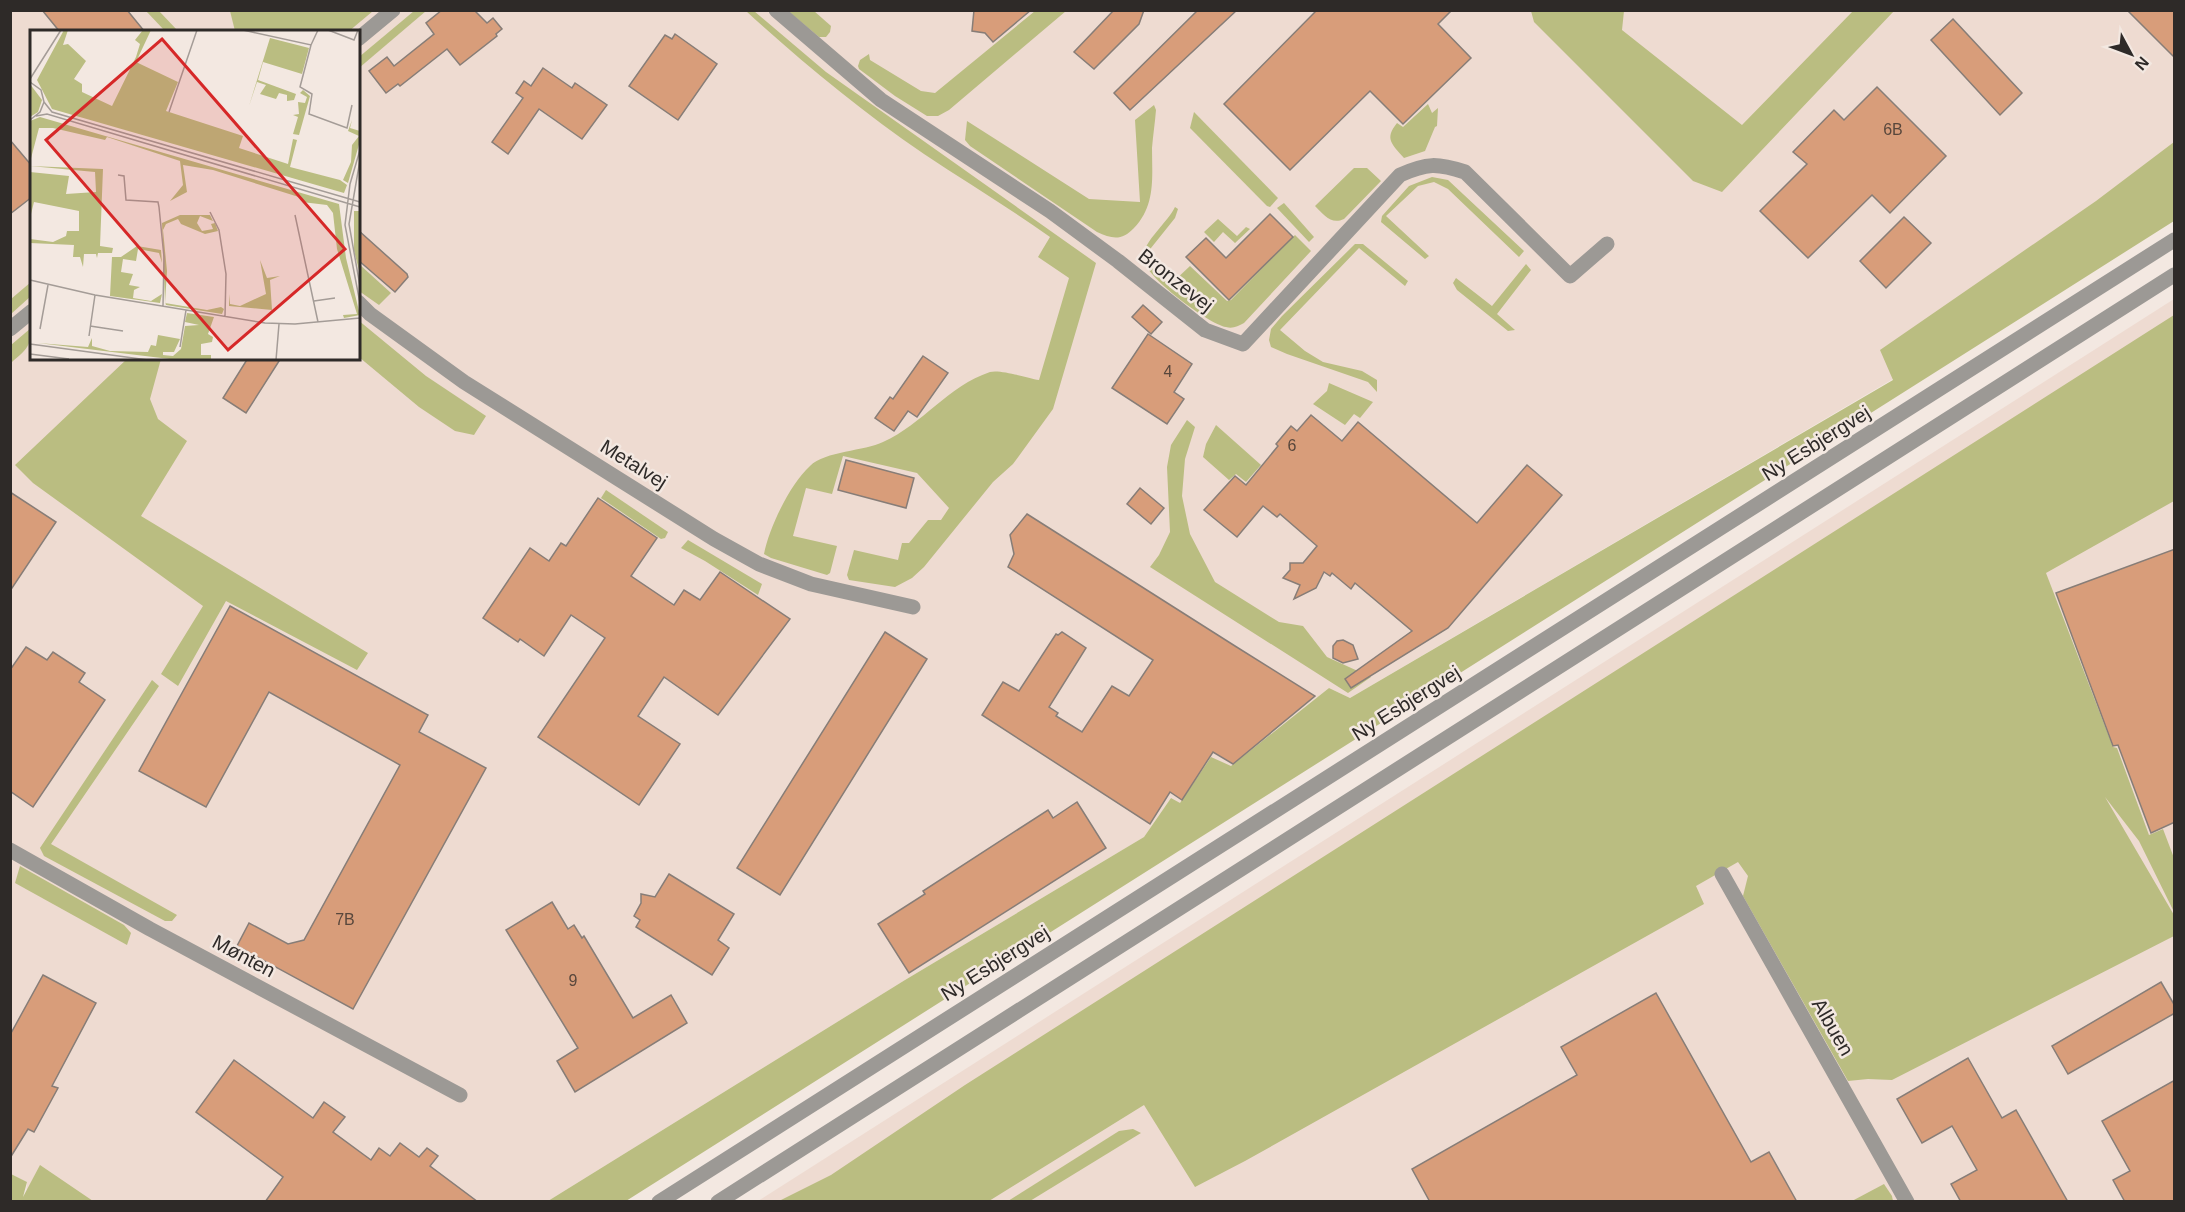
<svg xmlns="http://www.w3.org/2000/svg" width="2185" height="1212" viewBox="0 0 2185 1212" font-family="Helvetica,sans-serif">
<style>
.built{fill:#eedbd1;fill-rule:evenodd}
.green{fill:#babd81}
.building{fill:#d89d7a;stroke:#877d77;stroke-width:1.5}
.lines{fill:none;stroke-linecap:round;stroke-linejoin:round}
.minor{stroke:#9c9995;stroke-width:15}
.labels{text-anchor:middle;stroke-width:5;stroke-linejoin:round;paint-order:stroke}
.number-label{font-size:16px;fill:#58473c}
.street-label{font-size:20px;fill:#2e2a28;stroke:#f3e8e1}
.inset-road{fill:none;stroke:#a49c97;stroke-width:1.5}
.view{fill:#d62828;fill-opacity:0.15;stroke:#d62828;stroke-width:3}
.inset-edge{fill:none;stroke:#2e2a28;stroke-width:3}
</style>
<rect width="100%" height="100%" fill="#f3e8e1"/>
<g class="built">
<path d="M11 11H2174V209L1893 379 1350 698 1329 688 1230 767 1211 758 1180 804 1171 798 1144 837 905 980 548 1201H26L27 1182 11 1174ZM32 32H358V358H32Z"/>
<polygon points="2174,299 2174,1201 758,1201"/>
</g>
<g class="green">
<polygon points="146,11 159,11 178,31 165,31"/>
<polygon points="230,11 230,10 373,11 348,32 235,31"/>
<polygon points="414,11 426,11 359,68 359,57"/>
<path d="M746 11H754L826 72 1096 263 1053 409 1013 464 993 482 924 567 912 578 895 587 849 580 847 575 854 550 898 560 902 543H909L928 520H941L949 508 917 473 843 456 832 494 806 488 793 536 837 546 830 573 827 575 771 558 764 554C769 528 790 484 810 466 825 451 865 451 883 442 923 424 948 386 990 372 1000 369 1027 378 1039 380L1069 278 1038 257 1050 237C1009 208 966 182 924 154 861 111 802 62 746 11Z"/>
<polygon points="788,11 814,11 831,26 830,32 826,37 819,37"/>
<polygon points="1035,11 1066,11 949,110 938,116 927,116 895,96 859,69 858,66 860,60 869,54 870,60 921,91 935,93"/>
<polygon points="1531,11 1624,11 1622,30 1742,125 1853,11 1894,11 1722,192 1693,181 1534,22"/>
<path d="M1428 104 1432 113 1438 108 1437 126 1435 127 1425 151 1404 158C1392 144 1384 139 1397 123L1403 127Z"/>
<path d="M1154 105 1156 110C1155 123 1153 135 1152 148 1152 177 1156 205 1134 228 1122 241 1112 239 1097 232L970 146 965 140 967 121 1089 199 1140 202 1135 120Z"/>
<polygon points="1194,112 1278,198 1270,207 1267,206 1190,128"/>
<polygon points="2174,142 2174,221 626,1201 548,1201 905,980 1144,837 1171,798 1180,803 1211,757 1231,766 1329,688 1350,698 1893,380 1880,350 2096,201"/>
<path d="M1354 168H1367L1381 181 1344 219C1331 225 1324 215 1315 206Z"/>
<polygon points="1432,177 1448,180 1524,251 1519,257 1448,189 1434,182 1418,186 1386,216 1429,256 1425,259 1381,222 1382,216 1409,186"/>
<polygon points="1284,203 1314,237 1309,242 1277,208"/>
<path d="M1175 207 1178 209 1175 218 1151 248 1146 262 1173 282 1190 266 1227 301 1231 300 1295 235 1311 251 1244 323C1238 326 1233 329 1226 327 1209 324 1142 275 1143 257 1143 242 1168 222 1175 207Z"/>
<polygon points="1218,219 1237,236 1246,227 1250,229 1235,243 1223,232 1214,242 1204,232"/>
<polygon points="1355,244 1363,244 1408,281 1405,286 1359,248 1280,330 1305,351 1323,362 1362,371 1377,380 1377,392 1368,382 1287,354 1271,347 1269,340 1271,329 1282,316"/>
<polygon points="359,264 391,293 379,305 359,291"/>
<polygon points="1526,264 1531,270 1497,314 1515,330 1508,331 1457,290 1453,283 1456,278 1492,306"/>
<polygon points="31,282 31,296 11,314 11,299"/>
<polygon points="2174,315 2174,501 2046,573 2113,747 2117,748 2149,835 2163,829 2174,858 2174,912 2139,841 2105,797 2174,915 2174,936 1892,1080 1868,1079 1848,1081 1743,896 1748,876 1738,862 1696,886 1704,904 1245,1161 1195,1187 1144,1105 989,1201 777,1202 831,1175 965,1085"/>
<polygon points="358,320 426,376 486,416 474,435 455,431 419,407 359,357"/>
<path d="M31 328C32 347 24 351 11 363V345Z"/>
<polygon points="128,358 161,359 150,399 158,419 187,441 141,516 368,653 357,670 226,601 178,686 161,674 203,606 33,483 15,465"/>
<polygon points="1329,383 1373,402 1360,418 1354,414 1345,425 1313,404 1327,391"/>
<polygon points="1187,420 1195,427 1185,459 1182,496 1190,534 1215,582 1279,622 1303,626 1327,657 1371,677 1348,693 1150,567 1159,555 1170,532 1167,467 1171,445"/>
<polygon points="1216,425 1261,465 1246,482 1236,474 1229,480 1203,457 1206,444"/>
<polygon points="606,490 668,532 665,538 661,539 601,498"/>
<polygon points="688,540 762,584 758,595 705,561 681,548"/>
<polygon points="152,680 159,686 51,844 177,915 172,921 165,921 44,856 40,848"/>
<polygon points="20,866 124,925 131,933 127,945 15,883"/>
<polygon points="1133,1129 1141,1133 1030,1201 1008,1201 1119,1131"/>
<polygon points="40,1165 93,1201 11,1201 11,1174 27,1182 23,1197"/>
<polygon points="1884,1184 1892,1196 1893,1201 1852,1201"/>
</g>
<g class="building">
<polygon points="42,10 127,10 145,32 60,32"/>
<polygon points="442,10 474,10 487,23 493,18 502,29 496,34 497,36 460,65 447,49 400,86 398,84 386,93 369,71 387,57 394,66 434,34 426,23"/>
<polygon points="974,10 1031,10 993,42 985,33 972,31"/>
<polygon points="1114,10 1144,10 1139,24 1094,69 1074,52"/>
<polygon points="1198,10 1237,10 1130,110 1114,93"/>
<polygon points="1317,10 1452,10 1438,24 1471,58 1403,124 1370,91 1290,170 1224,104"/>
<polygon points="2127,10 2175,10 2175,58"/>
<polygon points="1953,19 2022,93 2000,115 1931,40"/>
<polygon points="675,34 717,64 678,120 629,86 665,35 672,39"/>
<polygon points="543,68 572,88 575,83 607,105 582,139 539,109 508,154 492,142 523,98 516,93 524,81 531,86"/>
<polygon points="1877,87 1946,156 1890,213 1872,195 1808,258 1760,211 1807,164 1793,152 1834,110 1844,120"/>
<polygon points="10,140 32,166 32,197 10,214"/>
<polygon points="1270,214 1293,237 1229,300 1186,257 1206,238 1226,258"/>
<polygon points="1904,217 1931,243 1886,288 1860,261"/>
<polygon points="358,230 407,274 408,277 395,292 358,260"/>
<polygon points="1143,305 1162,322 1151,334 1132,317"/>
<polygon points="1148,334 1192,364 1174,392 1184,399 1167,424 1112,388"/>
<polygon points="923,356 948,373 917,417 908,411 894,431 875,418 890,397 893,399"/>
<polygon points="248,358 281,358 246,413 223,398"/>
<polygon points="1311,415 1342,441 1358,422 1477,523 1527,465 1562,495 1448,628 1351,688 1345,679 1412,631 1355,583 1351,589 1332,573 1330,576 1324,572 1316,588 1294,599 1300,585 1283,578 1290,570 1290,563 1303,563 1317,546 1280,514 1277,517 1263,506 1237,537 1204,510 1235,476 1246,485 1278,446 1276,444 1291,426 1297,431"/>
<polygon points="846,460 914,478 906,508 838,490"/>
<polygon points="1140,488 1164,508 1151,524 1127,504"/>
<polygon points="10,492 56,522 10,591"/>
<polygon points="598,498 657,538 631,576 674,605 684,590 700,600 720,572 790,619 718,715 664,677 638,716 680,744 639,805 538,737 605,638 571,615 544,656 520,639 518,642 483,618 530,548 549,561 561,543 566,546"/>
<polygon points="1027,514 1235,646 1315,696 1233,764 1213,752 1182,800 1170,792 1150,824 982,715 1003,682 1019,691 1056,634 1058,635 1062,632 1086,648 1049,707 1058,713 1056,716 1082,732 1112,686 1129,696 1153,660 1008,567 1014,554 1010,535"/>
<polygon points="2175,549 2175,822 2151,833 2118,745 2113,746 2056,593"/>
<polygon points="230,606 428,715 419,732 486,768 353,1009 237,946 249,923 288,944 304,940 400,765 269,692 206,807 139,771"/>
<polygon points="885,632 927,659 780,895 737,868"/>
<polygon points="1343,640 1353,645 1358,659 1343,663 1333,658 1333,646 1337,641"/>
<polygon points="26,647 47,660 53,652 85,673 79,682 105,700 33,807 10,791 10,670"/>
<polygon points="1077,802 1106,848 909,973 878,924 925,894 923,891 1048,810 1053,818"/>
<polygon points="669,874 734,914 718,940 729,948 712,975 636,927 640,920 634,916 641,903 641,894 655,897"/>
<polygon points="552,902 568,929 574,925 582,938 584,936 633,1018 671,995 687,1023 575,1092 557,1061 578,1048 506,930"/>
<polygon points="43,975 96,1003 52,1086 58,1088 34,1132 28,1129 10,1158 10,1035"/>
<polygon points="2161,982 2175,1006 2175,1013 2068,1074 2052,1046"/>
<polygon points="1656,993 1751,1162 1769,1152 1797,1202 1430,1202 1412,1169 1577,1075 1561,1047"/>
<polygon points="1968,1058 2002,1118 2016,1110 2068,1202 1961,1202 1951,1184 1977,1170 1952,1126 1922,1143 1897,1099"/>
<polygon points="234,1060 313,1118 324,1102 345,1117 333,1132 371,1160 379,1148 390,1156 400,1143 419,1157 427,1148 438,1156 430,1166 478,1202 265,1202 283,1177 196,1112"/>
<polygon points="2175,1080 2175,1202 2125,1202 2113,1180 2130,1171 2102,1121"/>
</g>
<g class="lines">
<g class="minor">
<path d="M776 10 881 100 1050 211 1118 261 1205 330 1243 344 1400 175C1427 163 1437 163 1465 172L1570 276 1607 244"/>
<polyline points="358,39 393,10"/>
<polyline points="358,302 370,314 464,382 714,539 759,564 811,584 913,607"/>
<polyline points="10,329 32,311"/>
<polyline points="10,850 150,929 460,1095"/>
<polyline points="1722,874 1907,1202"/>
<polyline points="659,1202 2174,240"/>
<polyline points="718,1202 2174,275"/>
</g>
</g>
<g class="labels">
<g class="number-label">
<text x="1893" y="135">6B</text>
<text x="1168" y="377">4</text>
<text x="1292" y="451">6</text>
<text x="345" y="925">7B</text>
<text x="573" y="986">9</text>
</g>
<g class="street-label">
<text transform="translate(1176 280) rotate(38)" y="7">Bronzevej</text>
<text transform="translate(1816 443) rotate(-32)" y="7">Ny Esbjergvej</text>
<text transform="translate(634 464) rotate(32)" y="7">Metalvej</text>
<text transform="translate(1406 703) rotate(-32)" y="7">Ny Esbjergvej</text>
<text transform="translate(244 956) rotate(28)" y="7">Mønten</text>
<text transform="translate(995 963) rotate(-32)" y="7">Ny Esbjergvej</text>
<text transform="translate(1833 1027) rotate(60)" y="7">Albuen</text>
</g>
</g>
<g transform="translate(30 30)">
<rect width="330" height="330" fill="#f3e8e1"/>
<path d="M34 0H38L33 15 38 14 56 31 44 49 52 54V62L82 76 106 27 110 14 105 10 113 0H121L106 32 148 52 136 81 213 106 209 118 258 134 263 109 267 110 260 137 310 150 317 155 314 163 22 79 7 50ZM240 8 279 18 272 44 233 32 228 50 266 64 264 70 257 71V65L249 63 246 69 230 64 236 55 227 52 219 76ZM0 54 12 70 8 82 0 87ZM273 60 280 66 269 105 263 104 268 87 263 85 269 84 268 72 275 73 277 67 270 63ZM10 87 309 174 316 228 330 285 314 288 313 285 327 284 307 219 303 183 297 175 272 172V168L183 140 153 135 157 162 140 171 153 155 150 131 77 107 75 110 23 98H9L0 132V91ZM322 90 320 98 330 101V111L318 153 313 150 321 132 322 115 329 106 318 101ZM0 136 73 139 70 216 83 218 82 223H68L67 228 66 224H54L53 237 50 227H43L44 215 0 213V209L23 212 36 206 37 201H49V181L4 172 0 188V142L39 146 36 164 66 162 65 142ZM324 181H330V244L324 221ZM150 185H180L183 191 170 186 167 193 172 201 183 199 181 194 185 193 188 201 175 204 151 194 148 189 136 194 133 200 137 241 135 273 177 280 191 277 194 279 192 284 136 275 135 272 132 193ZM107 216 131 220 132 233 129 223 108 219 106 231 93 229 91 242 103 244 99 255 110 257 104 260 103 268 121 271 132 264 130 273 80 266 82 227H91ZM230 230 237 248 250 246 240 250 242 280 199 276V264L200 274 210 276 236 264ZM157 283 184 287 178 304 183 307 182 312 171 314V325H181V330H148L8 313 58 317 62 308V316L80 321 118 322 121 315 126 316 128 305 150 309 144 322H133V325L143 326 151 319 155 296 169 295 155 292Z" fill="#babd81"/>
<path class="inset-road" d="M213 0 281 15 288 0M298 0 324 10 328 0M281 15 270 57 282 64 279 84 317 98 322 75M0 49 31 0M0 52 11 60 14 72 10 82 0 90M14 72 22 82 330 172M139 82 167 0M6 86 17 84 330 177M330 120 320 154 315 195 330 273M330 130 319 194 330 256M88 145 94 146 96 170 128 172 129 177 134 227 133 276M180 182 189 200 196 244 195 286M265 185 288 292M0 250 65 265 235 293 265 294 330 288M284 271 305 268M60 296 93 301M10 299 18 255M59 306 65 265M0 314 118 330M150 317 156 280M0 324 39 329M246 330 249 294"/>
<path class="view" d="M132 9 315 219 198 320 16 110Z"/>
<rect width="330" height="330" class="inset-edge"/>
</g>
<rect width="2185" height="1212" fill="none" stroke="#2e2a28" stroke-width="24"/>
<g transform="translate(2131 54) rotate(131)" stroke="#f3e8e1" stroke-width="4.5" paint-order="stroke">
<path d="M0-4.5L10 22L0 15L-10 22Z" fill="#2e2a28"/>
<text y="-9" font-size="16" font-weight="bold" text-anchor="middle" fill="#2e2a28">N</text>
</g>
</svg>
